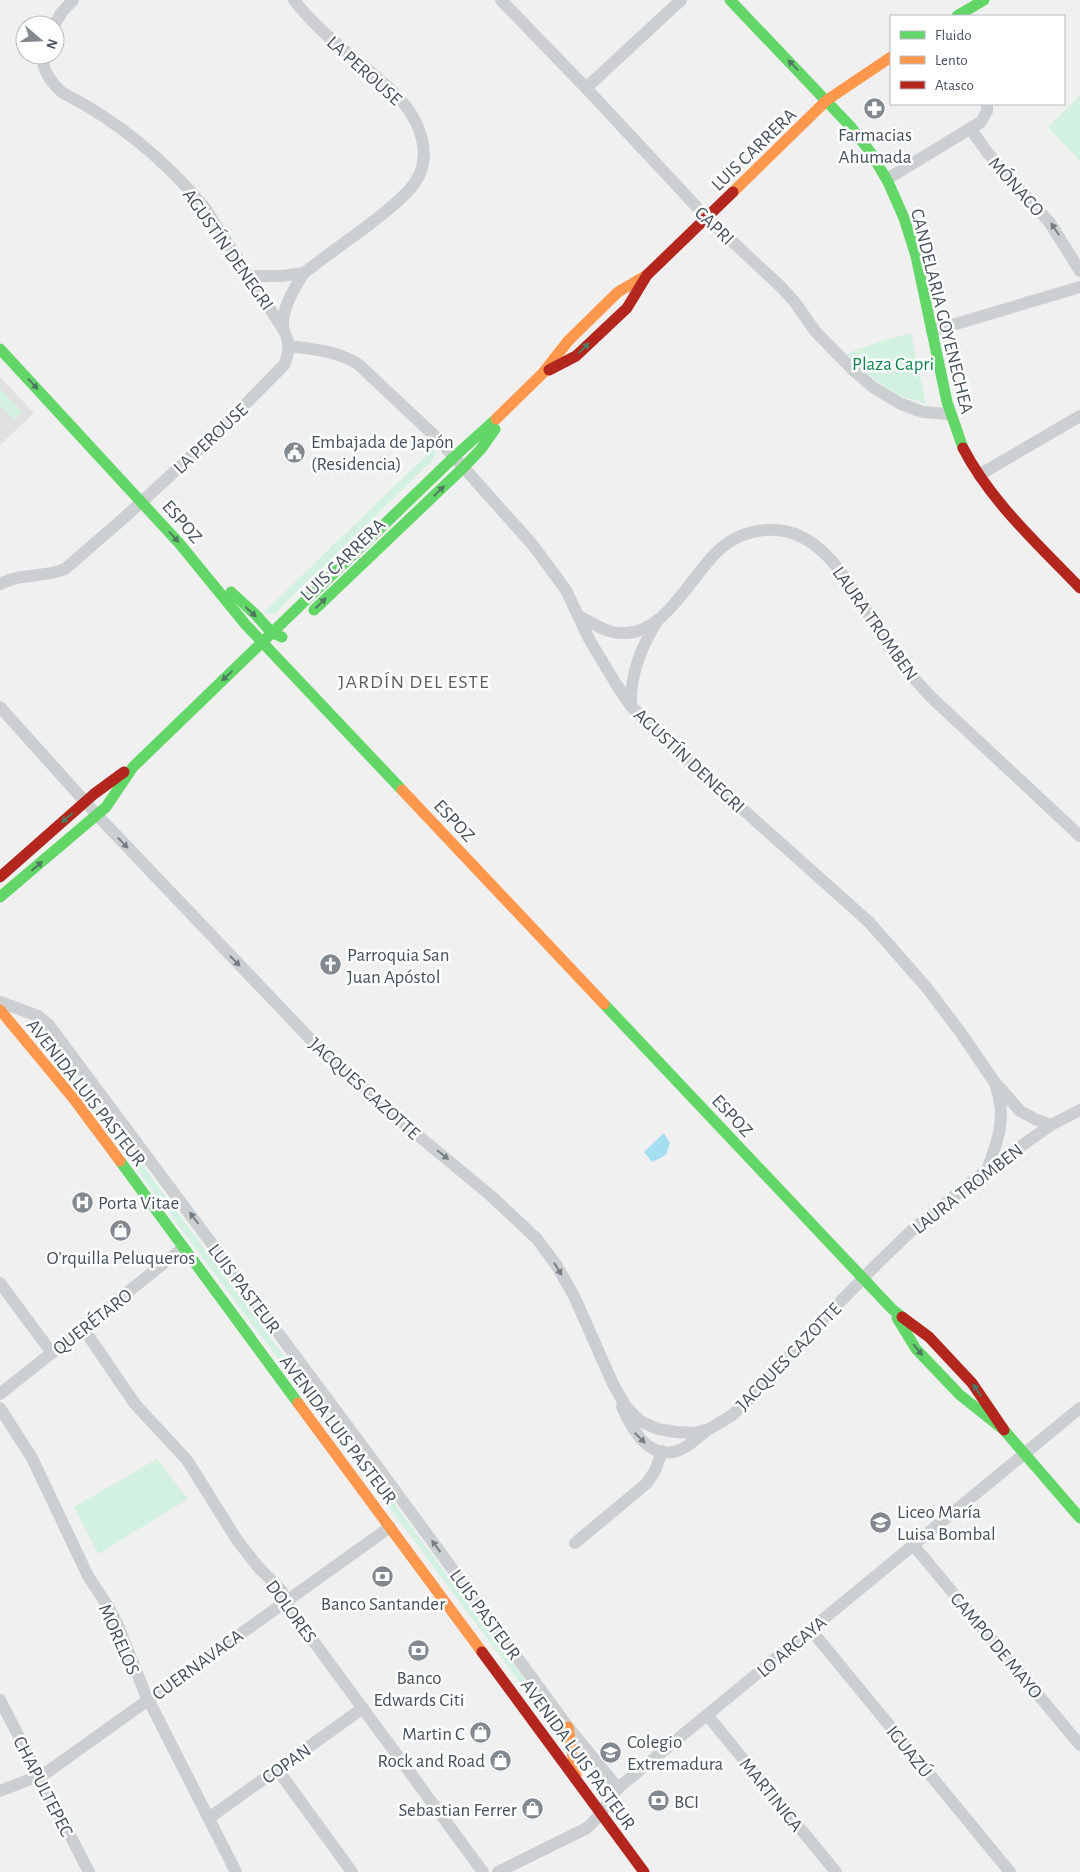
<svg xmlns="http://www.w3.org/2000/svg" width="1080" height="1872" viewBox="0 0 1080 1872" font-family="'Alegreya Sans',sans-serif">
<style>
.education{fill:#e2e1e2}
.green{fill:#d3f1e0}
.water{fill:#a5ddf1}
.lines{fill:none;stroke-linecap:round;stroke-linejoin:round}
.street{stroke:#cccfd1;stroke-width:12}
.fast{stroke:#63d668;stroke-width:11}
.slow{stroke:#ff974d;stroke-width:11}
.jam{stroke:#b3261e;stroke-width:11}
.oneway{fill:#4f7961}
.oneway2{fill:#757d86}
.labels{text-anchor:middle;stroke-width:5;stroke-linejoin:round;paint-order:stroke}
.street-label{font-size:19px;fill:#46515e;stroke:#fff}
.poi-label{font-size:19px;fill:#46515e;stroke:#fff;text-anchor:start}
.park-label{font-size:19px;fill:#118551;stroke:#fff}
.neighbourhood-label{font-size:20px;letter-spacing:1px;fill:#5b5f65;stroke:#fff}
</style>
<rect width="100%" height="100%" fill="#f1f0f0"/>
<polygon class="education" points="0,377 34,413 0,445"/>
<g class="green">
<polygon points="1080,95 1080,161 1048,127"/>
<polygon points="911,333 926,404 903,397 880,384 846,354 879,342"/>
<polygon points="0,389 22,412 14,420 0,406"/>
<polygon points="434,448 435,456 432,461 275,613 270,614 263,613"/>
<polygon points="24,1021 36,1028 79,1080 564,1732 565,1743 96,1115"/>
<polygon points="157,1459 188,1499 98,1554 74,1507"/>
</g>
<polygon class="water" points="664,1133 670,1143 666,1155 652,1162 644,1152"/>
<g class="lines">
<g class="street">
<polyline points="501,0 586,88 707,218 780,286 794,301 815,331 853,370 874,388 901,404 923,412 949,414"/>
<polyline points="54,25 62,12 73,0"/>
<path d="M43 55C42 71 51 83 63 93 118 121 165 160 205 208L283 329"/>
<polyline points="586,88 681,0"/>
<polyline points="970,128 987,152 1050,223 1080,271"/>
<polyline points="887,179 981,122 987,111 987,104"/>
<polyline points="249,276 281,276 304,273"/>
<polyline points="932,331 1080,287"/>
<path d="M289 346C313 349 337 351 358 364L438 439 532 544 566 590 589 639 616 684 631 706 654 730 869 922 927 988 961 1033 993 1080 1020 1111 1035 1119 1051 1125"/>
<polyline points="979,475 1080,416"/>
<path d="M0 584C19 573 44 578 65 569L125 517 222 428 284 365C288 356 290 348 287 338 286 334 283 331 283 327 282 308 294 288 304 273 323 258 343 244 362 230 379 217 397 204 411 188 437 157 419 117 394 93 361 61 322 37 294 0"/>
<path d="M579 616C591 622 606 633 621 633 665 636 691 575 719 550 732 538 749 531 767 530 826 526 855 596 883 638 897 659 913 678 931 697L1080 836"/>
<path d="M631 706C630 674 641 648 657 621"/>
<polyline points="0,707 97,815 316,1045 403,1123 490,1195 537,1239 557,1266 574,1296 613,1384 626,1407 640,1421 658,1429 676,1432 695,1433 709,1429 731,1416 751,1398 802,1341 875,1266 912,1230 987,1170 1051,1125 1080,1110"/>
<polyline points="0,1002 38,1016 49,1025 369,1455 568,1727 618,1788"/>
<path d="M987 1170C998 1140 1007 1118 996 1087"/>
<polyline points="0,1283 52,1353"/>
<polyline points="83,1328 135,1404 187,1460 237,1540 259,1568 281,1590 292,1612 483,1872"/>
<polyline points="0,1394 183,1248"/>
<path d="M622 1407C631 1428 649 1460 677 1451 688 1448 697 1438 706 1431"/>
<polyline points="0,1408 32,1458 88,1576 107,1605 117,1623 145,1693 236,1872"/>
<polyline points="575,1543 646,1484 655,1471 662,1451"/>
<polyline points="914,1546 1080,1745"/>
<polyline points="811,1630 1010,1872"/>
<polyline points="0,1700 89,1872"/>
<polyline points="707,1715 836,1872"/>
<polyline points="277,1769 352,1872"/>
<polyline points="0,1791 46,1773 390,1527"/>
<polyline points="209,1818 363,1708"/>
<polyline points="498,1872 587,1828 597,1818 618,1788 1080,1408"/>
</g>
<g class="fast">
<polyline points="730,0 851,127 871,153 888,182 904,218 916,256 947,402 963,448"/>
<polyline points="957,16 984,0"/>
<polyline points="0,349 179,543 246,625 402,790"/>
<polyline points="231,592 256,615 271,632 282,637"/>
<polyline points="314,610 464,467 481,449 495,429"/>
<polyline points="0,897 106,807 133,767 454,457 496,419"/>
<polyline points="604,1004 892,1309 902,1317"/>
<polyline points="120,1161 298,1403"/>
<polyline points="897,1318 916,1349 960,1395 1004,1430 1080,1518"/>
</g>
<g class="slow">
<polyline points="733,192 827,100 891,57"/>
<polyline points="496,419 543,373 568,341 618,292 647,275"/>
<polyline points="402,790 604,1004"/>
<polyline points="0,1010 73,1098 120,1161"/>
<polyline points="298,1403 482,1652"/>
<polyline points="568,1727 576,1775"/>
</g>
<g class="jam">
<polyline points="549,370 576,356 627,308 647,275 733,192"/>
<path d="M963 448C991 502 1038 544 1080 588"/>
<polyline points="0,877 94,794 124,772"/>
<polyline points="902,1317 929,1337 972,1383 1004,1430"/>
<polyline points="482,1652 644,1872"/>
</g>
</g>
<defs><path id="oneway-solid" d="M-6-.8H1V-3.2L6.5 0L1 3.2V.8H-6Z" transform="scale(1.25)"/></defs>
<g class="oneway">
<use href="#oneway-solid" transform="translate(793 65) rotate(-134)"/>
<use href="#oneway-solid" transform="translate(584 348) rotate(-44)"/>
<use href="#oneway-solid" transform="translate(33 384) rotate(47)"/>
<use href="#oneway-solid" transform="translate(439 491) rotate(-44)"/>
<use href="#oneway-solid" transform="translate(174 537) rotate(48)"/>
<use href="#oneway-solid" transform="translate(321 603) rotate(-44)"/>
<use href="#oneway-solid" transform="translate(251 612) rotate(43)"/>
<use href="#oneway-solid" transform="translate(227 676) rotate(137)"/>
<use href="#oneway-solid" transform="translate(67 818) rotate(139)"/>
<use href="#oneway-solid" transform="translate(37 866) rotate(-41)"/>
<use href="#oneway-solid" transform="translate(918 1350) rotate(51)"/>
<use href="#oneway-solid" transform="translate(977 1390) rotate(-125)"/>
</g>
<g class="oneway2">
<use href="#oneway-solid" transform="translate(1055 229) rotate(-124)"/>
<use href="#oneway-solid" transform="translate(123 843) rotate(46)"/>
<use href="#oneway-solid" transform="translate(235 961) rotate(46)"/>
<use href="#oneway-solid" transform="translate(443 1155) rotate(39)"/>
<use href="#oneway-solid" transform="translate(194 1218) rotate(-127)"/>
<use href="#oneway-solid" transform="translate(558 1269) rotate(58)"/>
<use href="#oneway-solid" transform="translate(640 1438) rotate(44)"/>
<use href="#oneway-solid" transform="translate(436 1546) rotate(-126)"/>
</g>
<defs>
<symbol id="pharmacy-disc" viewBox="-11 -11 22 22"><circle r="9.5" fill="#828991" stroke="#fff"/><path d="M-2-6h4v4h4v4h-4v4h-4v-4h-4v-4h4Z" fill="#fff"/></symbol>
<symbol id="civic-disc" viewBox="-11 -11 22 22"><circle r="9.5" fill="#828991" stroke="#fff"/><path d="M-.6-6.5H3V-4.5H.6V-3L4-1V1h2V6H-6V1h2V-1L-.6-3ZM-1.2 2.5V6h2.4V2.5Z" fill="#fff"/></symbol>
<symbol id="church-disc" viewBox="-11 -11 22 22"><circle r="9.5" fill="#828991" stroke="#fff"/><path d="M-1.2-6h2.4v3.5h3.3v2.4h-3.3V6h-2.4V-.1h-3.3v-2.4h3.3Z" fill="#fff"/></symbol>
<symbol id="hospital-disc" viewBox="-11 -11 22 22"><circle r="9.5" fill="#828991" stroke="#fff"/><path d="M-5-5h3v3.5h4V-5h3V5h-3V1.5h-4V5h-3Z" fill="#fff"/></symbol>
<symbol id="shop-disc" viewBox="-11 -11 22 22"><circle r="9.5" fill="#828991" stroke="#fff"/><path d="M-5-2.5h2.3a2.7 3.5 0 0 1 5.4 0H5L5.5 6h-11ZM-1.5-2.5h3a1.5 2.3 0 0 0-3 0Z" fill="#fff"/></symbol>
<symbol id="school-disc" viewBox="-11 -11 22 22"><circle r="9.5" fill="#828991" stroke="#fff"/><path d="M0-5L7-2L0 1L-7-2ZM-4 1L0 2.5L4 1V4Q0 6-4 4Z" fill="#fff"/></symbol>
<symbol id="bank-disc" viewBox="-11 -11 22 22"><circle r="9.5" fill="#828991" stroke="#fff"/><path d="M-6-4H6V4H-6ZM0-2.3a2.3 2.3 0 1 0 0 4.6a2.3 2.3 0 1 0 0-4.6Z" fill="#fff"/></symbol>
</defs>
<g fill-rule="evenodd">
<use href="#pharmacy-disc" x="862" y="96" width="25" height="25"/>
<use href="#civic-disc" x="282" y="440" width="25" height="25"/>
<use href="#church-disc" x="318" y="952" width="25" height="25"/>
<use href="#hospital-disc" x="70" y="1190" width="25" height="25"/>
<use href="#shop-disc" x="108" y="1218" width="25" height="25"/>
<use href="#school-disc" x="868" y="1510" width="25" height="25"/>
<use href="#bank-disc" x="370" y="1564" width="25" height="25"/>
<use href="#bank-disc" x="406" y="1638" width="25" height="25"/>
<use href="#shop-disc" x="468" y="1720" width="25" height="25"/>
<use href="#school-disc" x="598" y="1740" width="25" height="25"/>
<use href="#shop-disc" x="488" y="1748" width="25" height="25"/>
<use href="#bank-disc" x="646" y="1788" width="25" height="25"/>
<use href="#shop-disc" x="520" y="1796" width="25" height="25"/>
</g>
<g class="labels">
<g class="street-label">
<text transform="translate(365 70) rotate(42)" y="7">LA PEROUSE</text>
<text transform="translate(753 149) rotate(-44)" y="7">LUIS CARRERA</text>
<text transform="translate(1017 186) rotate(48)" y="7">MÓNACO</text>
<text transform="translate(715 225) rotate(44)" y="7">CAPRI</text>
<text transform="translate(229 249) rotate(55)" y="7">AGUSTÍN DENEGRI</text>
<text transform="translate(943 311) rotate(76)" y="7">CANDELARIA GOYENECHEA</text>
<text transform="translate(210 438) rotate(-43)" y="7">LA PEROUSE</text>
<text transform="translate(183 521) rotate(49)" y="7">ESPOZ</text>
<text transform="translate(342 559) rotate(-44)" y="7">LUIS CARRERA</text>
<text transform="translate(876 623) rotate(55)" y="7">LAURA TROMBEN</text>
<text transform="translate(690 760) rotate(43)" y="7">AGUSTÍN DENEGRI</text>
<text transform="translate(455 820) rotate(47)" y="7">ESPOZ</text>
<text transform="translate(365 1088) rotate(42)" y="7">JACQUES CAZOTTE</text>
<text transform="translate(87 1092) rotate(52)" y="7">AVENIDA LUIS PASTEUR</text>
<text transform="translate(733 1115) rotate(47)" y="7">ESPOZ</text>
<text transform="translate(967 1188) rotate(-38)" y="7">LAURA TROMBEN</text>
<text transform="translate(245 1288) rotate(53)" y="7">LUIS PASTEUR</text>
<text transform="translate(92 1321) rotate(-38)" y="7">QUERÉTARO</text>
<text transform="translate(788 1356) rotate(-46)" y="7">JACQUES CAZOTTE</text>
<text transform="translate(339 1429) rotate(53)" y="7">AVENIDA LUIS PASTEUR</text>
<text transform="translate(292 1611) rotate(54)" y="7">DOLORES</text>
<text transform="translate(486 1614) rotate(54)" y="7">LUIS PASTEUR</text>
<text transform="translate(120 1639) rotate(66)" y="7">MORELOS</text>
<text transform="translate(997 1645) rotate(50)" y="7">CAMPO DE MAYO</text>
<text transform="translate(791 1646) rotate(-40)" y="7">LO ARCAYA</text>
<text transform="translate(197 1664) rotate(-36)" y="7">CUERNAVACA</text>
<text transform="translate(910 1751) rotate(51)" y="7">IGUAZÚ</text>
<text transform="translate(579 1754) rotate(54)" y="7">AVENIDA LUIS PASTEUR</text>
<text transform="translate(286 1763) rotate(-35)" y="7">COPAN</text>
<text transform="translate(44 1786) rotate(63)" y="7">CHAPULTEPEC</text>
<text transform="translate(772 1794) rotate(51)" y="7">MARTINICA</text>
</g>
<g class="poi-label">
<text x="875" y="141" text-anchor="middle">Farmacias<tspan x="875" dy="22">Ahumada</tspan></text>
<text x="311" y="448">Embajada de Japón<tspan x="311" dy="22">(Residencia)</tspan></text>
<text x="347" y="961">Parroquia San<tspan x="347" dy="22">Juan Apóstol</tspan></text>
<text x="98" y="1209">Porta Vitae</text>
<text x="121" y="1264" text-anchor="middle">O'rquilla Peluqueros</text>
<text x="897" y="1518">Liceo María<tspan x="897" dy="22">Luisa Bombal</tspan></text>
<text x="383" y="1610" text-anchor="middle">Banco Santander</text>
<text x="419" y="1684" text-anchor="middle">Banco<tspan x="419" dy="22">Edwards Citi</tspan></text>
<text x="465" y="1740" text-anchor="end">Martin C</text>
<text x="627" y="1748">Colegio<tspan x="627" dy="22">Extremadura</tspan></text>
<text x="485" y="1767" text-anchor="end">Rock and Road</text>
<text x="674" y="1808">BCI</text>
<text x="517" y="1816" text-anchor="end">Sebastian Ferrer</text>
</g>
<g class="park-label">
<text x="893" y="370">Plaza Capri</text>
</g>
<g class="neighbourhood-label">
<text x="414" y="688">JARDÍN DEL ESTE</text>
</g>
</g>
<rect x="890" y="15" width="175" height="90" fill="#ffffff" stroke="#b5b9bf"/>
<rect x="900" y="31" width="25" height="8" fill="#63d668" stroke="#b5b9bf"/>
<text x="935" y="40" font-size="15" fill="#46515e">Fluido</text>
<rect x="900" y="56" width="25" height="8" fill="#ff974d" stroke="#b5b9bf"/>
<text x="935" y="65" font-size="15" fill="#46515e">Lento</text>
<rect x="900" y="81" width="25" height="8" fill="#b3261e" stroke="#b5b9bf"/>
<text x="935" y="90" font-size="15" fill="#46515e">Atasco</text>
<g transform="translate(40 40) rotate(109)"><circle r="24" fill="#ffffff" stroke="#b5b9bf"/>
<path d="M0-4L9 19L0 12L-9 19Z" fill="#828991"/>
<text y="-8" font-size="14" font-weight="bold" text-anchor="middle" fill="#46515e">N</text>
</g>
</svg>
